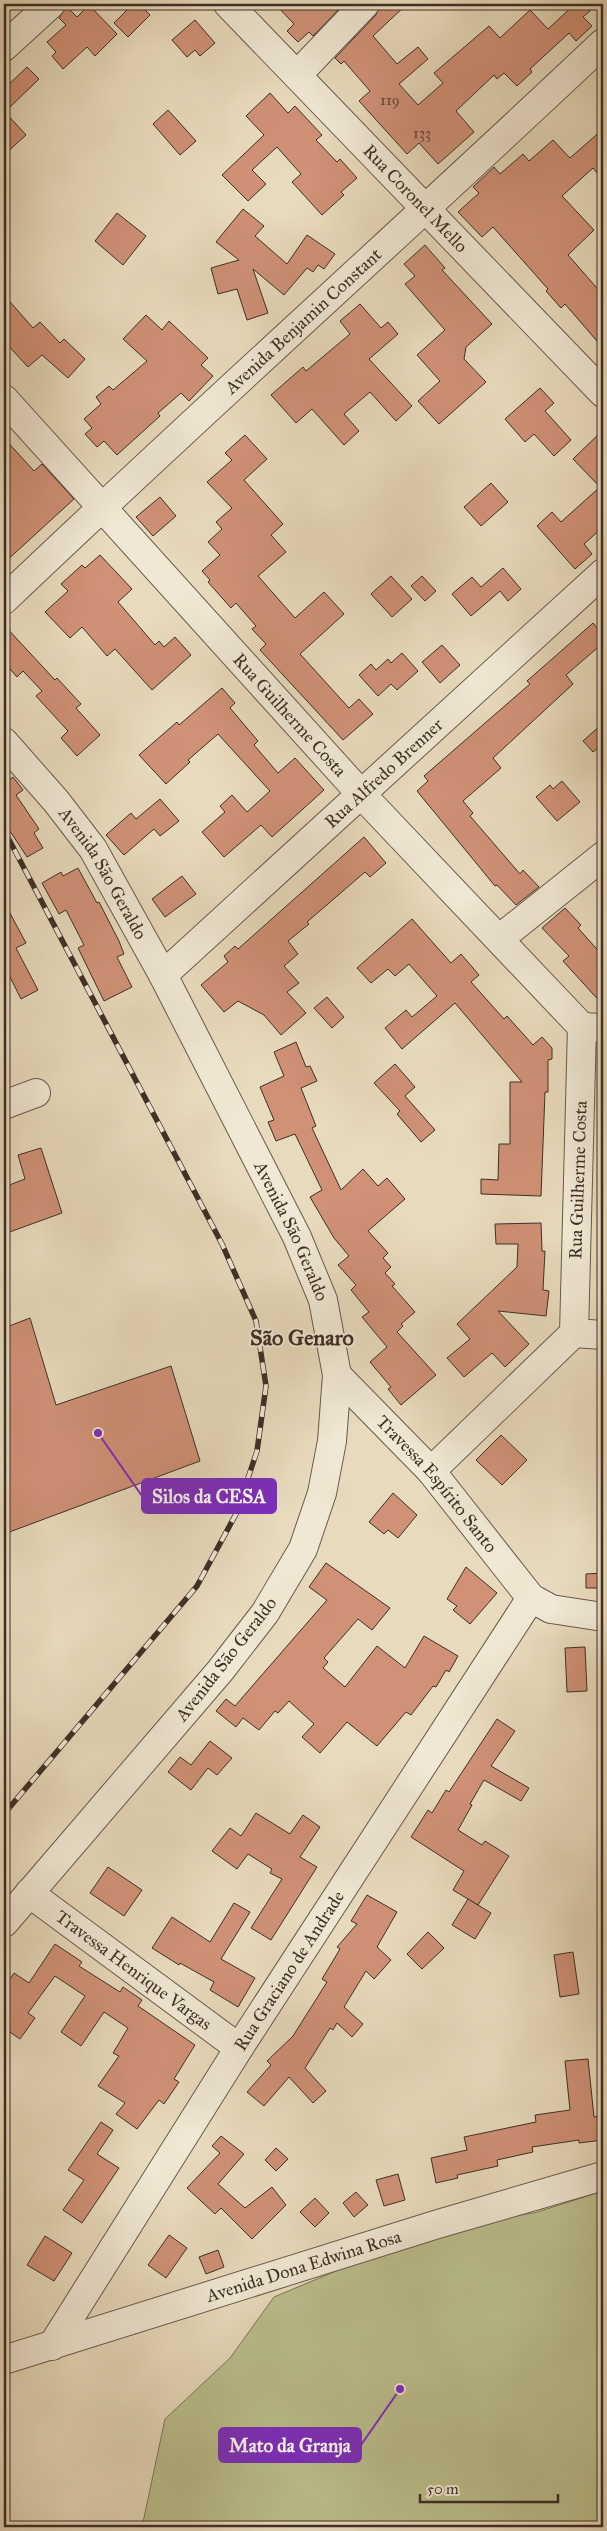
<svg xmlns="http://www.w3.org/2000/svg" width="607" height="2531" viewBox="0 0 607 2531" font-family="'IM FELL Great Primer',serif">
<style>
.green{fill:#bbbe8d;stroke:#7c765a}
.building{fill:#d09177;stroke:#3c2f27}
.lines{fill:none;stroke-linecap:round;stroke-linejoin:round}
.minor-casing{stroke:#675a4c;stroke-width:30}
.minor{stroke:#f0e8d4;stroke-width:28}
.rail-casing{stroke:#3c2f27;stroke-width:5.5}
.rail{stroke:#f0e8d4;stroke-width:4;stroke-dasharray:11;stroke-linecap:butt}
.labels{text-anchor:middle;stroke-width:4;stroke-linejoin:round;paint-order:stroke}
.number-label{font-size:15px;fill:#61483b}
.street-label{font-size:18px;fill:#3c2f27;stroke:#f0e8d4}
.district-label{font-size:22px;font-weight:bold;fill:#3c2f27;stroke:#f0e8d4}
.leader{fill:none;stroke:#7b2cbf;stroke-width:2}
.callout-dot{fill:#7b2cbf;stroke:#f0e8d4;stroke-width:2}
.callout{fill:#7b2cbf;stroke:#7b2cbf;stroke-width:2}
.callout-label{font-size:19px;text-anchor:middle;font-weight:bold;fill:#fff}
</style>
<rect width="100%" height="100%" fill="#e8dbbd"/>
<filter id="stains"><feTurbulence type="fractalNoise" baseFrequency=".004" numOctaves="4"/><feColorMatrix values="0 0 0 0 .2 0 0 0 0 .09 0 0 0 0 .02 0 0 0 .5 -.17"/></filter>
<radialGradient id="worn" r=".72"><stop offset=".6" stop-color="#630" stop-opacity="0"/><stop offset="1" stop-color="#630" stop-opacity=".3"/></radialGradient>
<polygon class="green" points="603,2191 603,2527 142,2527 165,2419 230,2358 274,2297 441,2227 534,2213"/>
<g class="building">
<polygon points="133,4 139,4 150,15 128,37 114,23"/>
<polygon points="275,4 344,4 313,36 309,32 298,42 287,31 294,24"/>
<polygon points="380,4 407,4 373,36 397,64 418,47 428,59 399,84 418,105 443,83 434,73 489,26 500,38 530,10 548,29 575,4 598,4 583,17 592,26 576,41 569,33 530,69 532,72 517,86 504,73 497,79 494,75 456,111 474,132 438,164 419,143 407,154 359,101 370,91 344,61 341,64 335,58 376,15"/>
<polygon points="89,5 117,34 95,56 87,47 63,69 52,56 56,52 47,42 66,25 59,18 66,6 77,17"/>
<polygon points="195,20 215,43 200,56 195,50 187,57 172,40"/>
<polygon points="27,67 39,79 5,112 26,135 4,155 4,89"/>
<polygon points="270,93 288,113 295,106 322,135 316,140 337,162 340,159 357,178 341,192 344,195 322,215 292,182 301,174 277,147 252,170 266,184 248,201 222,175 264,135 246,116"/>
<polygon points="168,110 196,141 180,155 153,124"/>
<polygon points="603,129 603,180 593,168 562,196 594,230 568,255 603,295 603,348 565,304 561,308 546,291 548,289 493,227 482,237 458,212 479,193 473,187 494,167 500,174 523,154 529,161 553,140 570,158"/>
<polygon points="243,209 264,226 255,236 287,264 307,235 335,254 324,269 318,265 313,272 307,268 284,295 253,269 268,313 247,320 237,289 218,294 211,268 239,260 216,242"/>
<polygon points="117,213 146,236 123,265 95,241"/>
<polygon points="425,245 445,268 442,270 455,284 492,324 466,347 464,359 486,382 439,424 418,401 440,381 417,355 445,330 405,284 415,276 404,264"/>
<polygon points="4,295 33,328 40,322 60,343 64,339 85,359 68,378 42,355 28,367 4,341"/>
<polygon points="360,304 381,328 388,322 398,334 369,359 412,406 396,421 370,392 344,414 359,431 344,445 312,409 296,423 271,395 303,367 306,371 350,334 340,321"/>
<polygon points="146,315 162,330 169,321 208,358 201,365 213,376 189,401 181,393 158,413 160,416 117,455 104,441 97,447 85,434 92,428 84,419 101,404 96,397 109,386 113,390 147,361 123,339"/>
<polygon points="540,388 554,403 545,411 571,440 554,456 534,434 525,442 505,419"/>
<polygon points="603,430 603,527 584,544 592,554 575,569 537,526 552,512 561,522 600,487 573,459"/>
<polygon points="245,435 267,459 244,480 283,524 271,535 286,552 258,576 295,618 324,592 344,614 300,654 349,708 359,699 373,714 343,740 260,650 266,644 252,629 256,626 236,603 231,608 208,582 210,580 202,571 220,555 208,542 222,529 216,522 232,508 207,482 232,460 225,453"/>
<polygon points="4,438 34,471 42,464 74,499 4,563"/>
<polygon points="491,483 508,502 481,526 464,507"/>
<polygon points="160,497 176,516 153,536 136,517"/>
<polygon points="100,555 132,589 118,602 155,645 159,641 164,647 175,637 191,655 152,690 115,649 107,656 82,627 70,638 45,612 68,591 61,584 82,565 85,568"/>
<polygon points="503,568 521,589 508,601 500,591 471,616 452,594 472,577 481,587"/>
<polygon points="391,576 412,599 392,617 371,594"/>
<polygon points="422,576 436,591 425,601 411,586"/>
<polygon points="593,623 603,635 603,643 566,675 573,684 493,758 501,768 463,801 473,813 470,816 520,874 523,870 539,887 516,905 497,885 495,886 417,791 428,781 424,776 530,684 527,681"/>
<polygon points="4,625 55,680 57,678 81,704 76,708 100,735 77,756 61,738 68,731 36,696 42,691 23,671 17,677 4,662"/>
<polygon points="442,645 460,665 440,683 422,662"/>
<polygon points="402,653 418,671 397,690 391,684 378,696 359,675 371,664 376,670 388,659 391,663"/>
<polygon points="222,688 235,703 230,708 258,741 254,745 278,773 295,758 324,790 272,837 261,825 224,857 202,832 225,812 220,806 232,795 247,812 270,791 218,734 188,760 190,762 166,784 139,755 177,722 179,725"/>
<polygon points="603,723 603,744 593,752 583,741"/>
<polygon points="4,777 7,782 13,777 23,790 16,795 39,829 34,833 43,848 27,857 4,822"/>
<polygon points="562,781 580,802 557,821 536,797 550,785 553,789"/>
<polygon points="160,799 179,821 160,836 154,829 124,855 106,835 131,813 136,819"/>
<polygon points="364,837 386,863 370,877 365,872 307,922 309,924 288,941 298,954 284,966 299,983 287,992 306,1013 281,1035 264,1015 238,1001 224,1012 201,985 228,962 224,956 235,946 238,949"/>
<polygon points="78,868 97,903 99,902 119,941 124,954 117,957 132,987 104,1001 78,948 84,945 66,910 59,914 42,883 61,872 63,876"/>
<polygon points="182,876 196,894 165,917 152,899"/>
<polygon points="4,902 26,943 16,948 38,990 21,999 4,965"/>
<polygon points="565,908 581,925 578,928 603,956 603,1005 563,961 569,956 542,928"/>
<polygon points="412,919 451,963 461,954 479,975 471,982 504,1019 507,1016 533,1045 542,1037 552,1048 552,1059 548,1060 548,1092 545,1092 541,1196 481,1194 481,1179 498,1180 499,1144 510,1144 510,1082 522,1082 455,1003 402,1049 385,1028 406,1010 412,1017 437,996 409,964 395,976 388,969 371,983 357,968"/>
<polygon points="327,997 344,1017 332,1028 314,1008"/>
<polygon points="296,1042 306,1067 310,1066 317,1081 301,1088 316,1126 312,1128 341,1190 363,1169 378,1186 387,1178 405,1199 368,1231 388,1253 383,1258 391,1267 385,1273 395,1284 392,1286 415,1312 401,1324 403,1326 397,1332 436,1375 401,1405 388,1389 391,1387 370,1362 387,1347 362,1317 369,1312 351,1290 356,1285 338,1265 349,1256 334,1238 310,1197 322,1190 295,1134 276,1141 268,1122 274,1120 260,1087 284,1076 274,1052"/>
<polygon points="395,1064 415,1087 405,1096 435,1130 421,1142 397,1114 400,1111 374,1083"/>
<polygon points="41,1148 62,1213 4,1234 4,1187 25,1179 18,1155"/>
<polygon points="541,1223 542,1251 545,1251 543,1290 549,1291 546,1316 498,1311 529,1344 505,1367 492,1353 464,1377 447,1358 470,1339 457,1324 517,1267 518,1244 496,1244 495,1224"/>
<polygon points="30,1318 56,1405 171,1366 200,1461 4,1534 4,1328"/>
<polygon points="501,1435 527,1460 502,1485 476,1460"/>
<polygon points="393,1493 417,1515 398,1538 388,1530 384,1534 369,1522"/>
<polygon points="326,1563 390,1608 372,1630 358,1619 324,1658 328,1662 323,1668 345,1687 377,1646 405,1668 424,1636 458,1656 449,1672 446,1670 436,1687 433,1686 411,1715 406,1712 377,1746 347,1722 320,1753 302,1737 314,1724 289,1701 278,1713 275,1711 259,1730 243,1718 236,1727 216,1711 226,1699 235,1706 327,1600 309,1587"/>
<polygon points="466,1567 497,1593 470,1624 453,1610 457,1606 447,1599"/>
<polygon points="603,1573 603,1588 586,1588 586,1574"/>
<polygon points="585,1647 587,1691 567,1692 565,1648"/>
<polygon points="497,1719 515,1731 491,1766 529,1788 521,1801 484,1780 470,1804 472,1805 458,1830 482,1845 485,1841 509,1856 478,1905 453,1890 464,1871 411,1837 428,1810 432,1813 446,1790 449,1792"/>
<polygon points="210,1741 232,1758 217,1775 208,1768 191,1790 168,1772 180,1757 191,1765"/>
<polygon points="256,1813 290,1834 303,1815 320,1827 300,1857 317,1867 271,1940 251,1928 282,1879 270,1873 272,1869 248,1854 237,1869 212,1851 230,1828 241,1836"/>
<polygon points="108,1867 142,1890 124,1916 90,1893"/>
<polygon points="367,1895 397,1912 377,1947 391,1960 374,1979 366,1971 344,2007 363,2024 352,2037 337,2023 333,2030 330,2028 305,2068 326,2091 313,2103 289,2077 264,2106 247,2092 271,2065 267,2061 293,2036 327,1982 322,1979 340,1949 337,1947 357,1924 351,1921"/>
<polygon points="468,1899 491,1913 475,1939 452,1925"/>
<polygon points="234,1903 250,1912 221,1959 255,1978 238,2007 210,1990 214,1982 180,1963 179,1965 152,1948 172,1917 210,1942"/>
<polygon points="428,1932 444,1948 422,1969 407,1954"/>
<polygon points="55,1944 82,1962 79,1966 120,1992 123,1987 142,2000 138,2006 195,2045 174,2079 179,2082 164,2104 159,2100 137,2129 116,2114 125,2103 98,2086 119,2056 113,2053 128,2028 104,2012 81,2046 61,2032 85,1996 55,1976 28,2013 35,2018 20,2039 4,2028 4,1988 14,1973 29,1983"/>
<polygon points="573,1952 579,1994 560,1997 554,1955"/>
<polygon points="588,2059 594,2117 601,2116 603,2140 579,2143 579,2140 532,2147 533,2152 497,2160 498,2166 457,2175 458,2178 436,2183 431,2158 467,2150 464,2137 536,2122 535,2115 570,2110 565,2061"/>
<polygon points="101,2122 113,2130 97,2154 119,2168 82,2223 63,2210 84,2180 68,2170"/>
<polygon points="221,2136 244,2154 218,2184 245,2208 272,2187 286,2205 252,2239 221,2208 215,2214 187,2188 220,2153 212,2146"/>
<polygon points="276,2148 288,2159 276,2171 265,2160"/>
<polygon points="398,2174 405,2200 384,2206 376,2180"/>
<polygon points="356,2192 368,2205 354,2217 343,2203"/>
<polygon points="315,2198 329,2213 315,2227 300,2212"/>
<polygon points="169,2235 187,2248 166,2278 148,2265"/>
<polygon points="45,2236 72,2253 54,2281 27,2265"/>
<polygon points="218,2250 224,2267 206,2274 199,2257"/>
</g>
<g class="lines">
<defs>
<g id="minor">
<path id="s1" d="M228 4 603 393"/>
<polyline points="4,47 51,4"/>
<polyline points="297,75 365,4"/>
<path id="s2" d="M4 399 361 794 582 1027"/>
<path id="s3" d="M4 600C201 412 405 230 603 43"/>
<path id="s4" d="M4 742 56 801 93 849 163 975 297 1237 323 1300 337 1375 332 1441 322 1493 303 1549 265 1613 220 1671 4 1923"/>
<polyline points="499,939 603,856"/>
<path id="s5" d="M163 975 603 573"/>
<polyline points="603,1028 582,1027 574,1333 603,1335"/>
<polyline points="4,1105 36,1093"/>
<path id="s6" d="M337 1375 431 1471 531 1598 551 1609 603 1617"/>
<polyline points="431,1471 574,1333"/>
<path id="s7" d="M29 1893 239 2048"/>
<path id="s8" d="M52 2346 239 2048 531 1598"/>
<path id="s9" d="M4 2360 438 2224 603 2176"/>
</g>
</defs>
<use href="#minor" class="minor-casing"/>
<use href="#minor" class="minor"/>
<defs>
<polyline id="rail" points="4,830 222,1244 256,1321 266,1386 257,1451 236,1514 197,1586 4,1814"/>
</defs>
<use href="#rail" class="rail-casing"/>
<use href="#rail" class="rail"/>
</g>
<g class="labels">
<g class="number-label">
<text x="390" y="105">119</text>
<text x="422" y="138">133</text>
</g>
<g class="street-label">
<text dy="6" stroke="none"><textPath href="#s1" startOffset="270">Rua Coronel Mello</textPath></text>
<text dy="6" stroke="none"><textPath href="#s3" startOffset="409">Avenida Benjamin Constant</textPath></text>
<text dy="6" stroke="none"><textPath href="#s2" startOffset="426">Rua Guilherme Costa</textPath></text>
<text dy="6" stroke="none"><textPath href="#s5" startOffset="299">Rua Alfredo Brenner</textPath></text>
<text dy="6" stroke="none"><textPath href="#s4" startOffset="165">Avenida São Geraldo</textPath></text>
<text transform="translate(578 1180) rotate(-88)" y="6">Rua Guilherme Costa</text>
<text dy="6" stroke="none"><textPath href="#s4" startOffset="570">Avenida São Geraldo</textPath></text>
<text dy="6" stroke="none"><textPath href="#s6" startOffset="148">Travessa Espírito Santo</textPath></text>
<text transform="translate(226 1659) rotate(-52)" y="6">Avenida São Geraldo</text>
<text dy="6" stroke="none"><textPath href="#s7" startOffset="130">Travessa Henrique Vargas</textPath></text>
<text dy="6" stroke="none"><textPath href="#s8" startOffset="444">Rua Graciano de Andrade</textPath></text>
<text dy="6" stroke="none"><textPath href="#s9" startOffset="314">Avenida Dona Edwina Rosa</textPath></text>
</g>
<g class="district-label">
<text x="302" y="1345">São Genaro</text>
</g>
</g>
<path class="leader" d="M98 1433L142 1496M400 2389L361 2445"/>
<g class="callout-dot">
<circle cx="98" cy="1433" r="5"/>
<circle cx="400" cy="2389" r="5"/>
</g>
<g class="callout">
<rect x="142" y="1479" width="134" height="34" rx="5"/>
<rect x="219" y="2428" width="142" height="34" rx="5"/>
</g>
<g class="callout-label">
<text x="209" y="1503">Silos da CESA</text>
<text x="290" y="2452">Mato da Granja</text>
</g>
<rect width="607" height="2531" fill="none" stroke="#e8dbbd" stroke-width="20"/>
<rect x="5" y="5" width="597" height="2521" fill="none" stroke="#3c2f27" stroke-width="2.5"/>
<rect x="10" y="10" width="587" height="2511" fill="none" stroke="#3c2f27"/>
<path d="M420 2494v8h138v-8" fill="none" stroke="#3c2f27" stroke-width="2.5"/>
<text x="427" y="2494" font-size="15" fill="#3c2f27" stroke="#f0e8d4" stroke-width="4" paint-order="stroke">50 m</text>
<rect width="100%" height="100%" filter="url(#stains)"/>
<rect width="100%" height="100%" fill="url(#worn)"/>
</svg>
